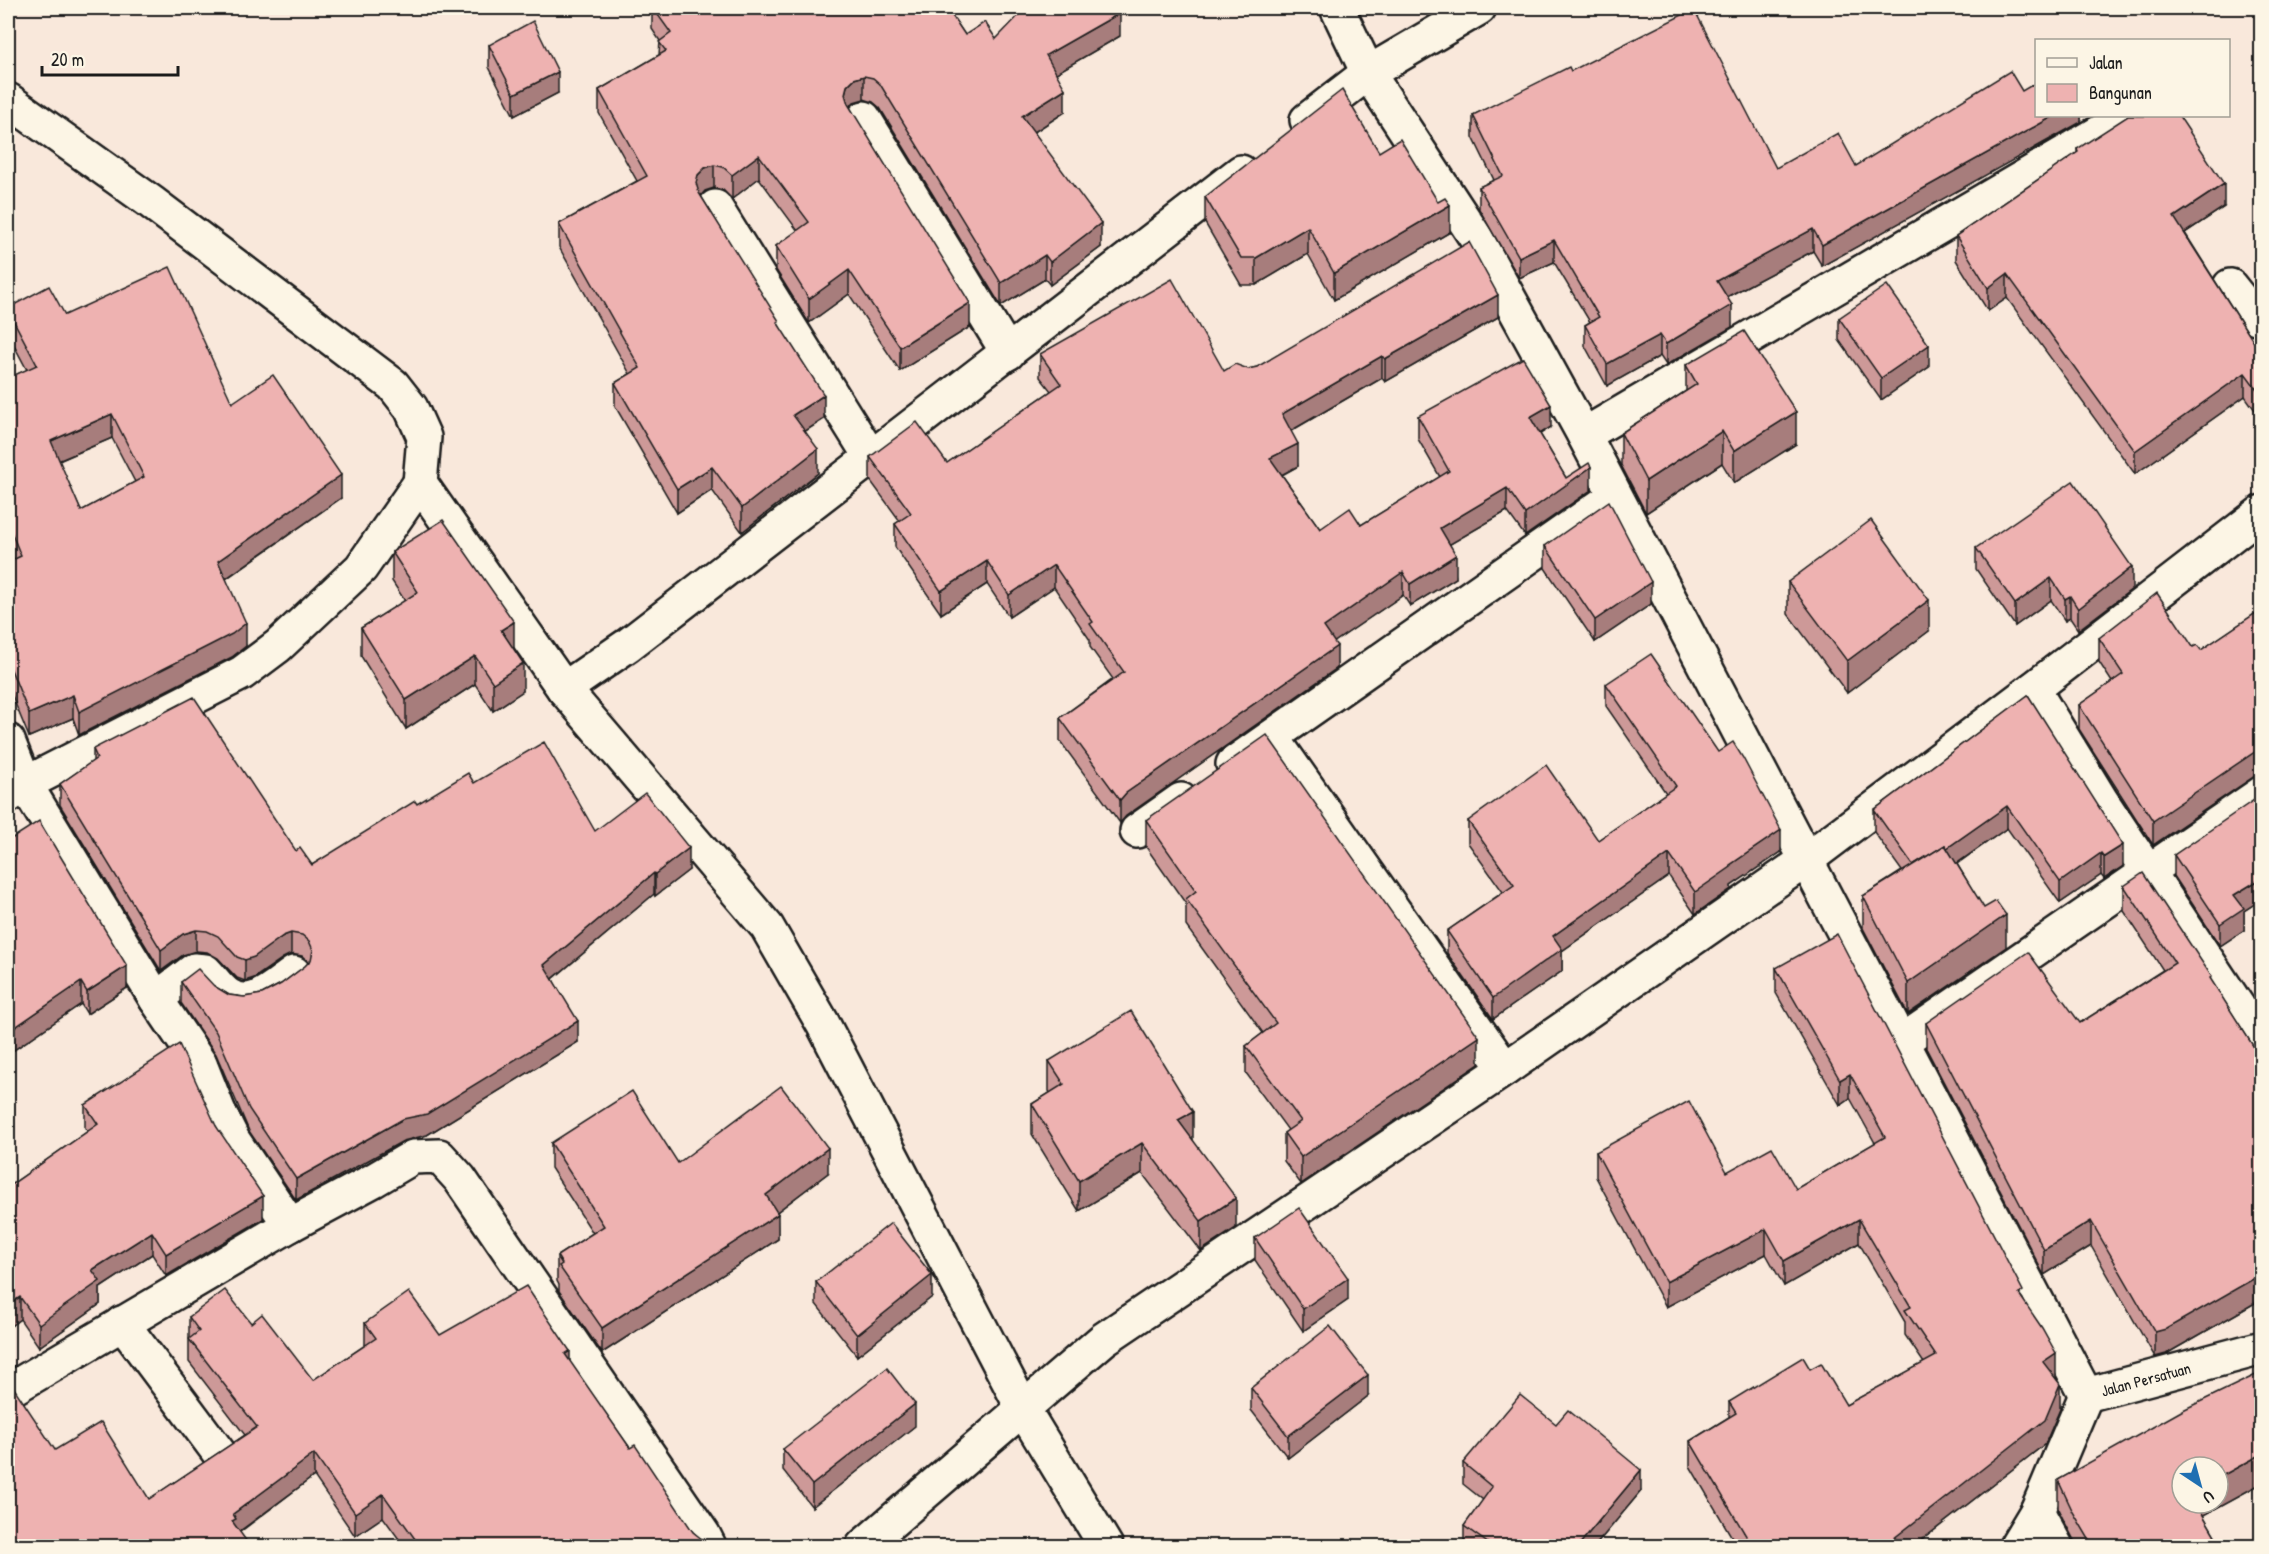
<svg xmlns="http://www.w3.org/2000/svg" width="2269" height="1554" viewBox="0 0 2269 1554" font-family="'Patrick Hand',sans-serif">
<style>
.lines{fill:none;stroke-linecap:round;stroke-linejoin:round}
.minor-casing{stroke:#1c1c1c;stroke-width:38}
.minor{stroke:#fcf5e5;stroke-width:33}
.wall{fill:#cd9998;stroke:#1c1c1c;stroke-width:1.5;fill-rule:evenodd}
.shaded-wall{fill:#a77d7c;stroke:#1c1c1c;stroke-width:1.5}
.building{fill:#eeb2b1;stroke:#1c1c1c;stroke-width:1.5;fill-rule:evenodd}
.labels{text-anchor:middle;stroke-width:4.5;stroke-linejoin:round;paint-order:stroke}
.street-label{font-size:16px;fill:#1c1c1c;stroke:#fcf5e5}
</style>
<rect width="100%" height="100%" fill="#f9e8db"/>
<filter id="ink" filterUnits="userSpaceOnUse"><feTurbulence type="fractalNoise" baseFrequency=".0167" numOctaves="2"/><feDisplacementMap in="SourceGraphic" scale="12" xChannelSelector="R" yChannelSelector="G"/><feConvolveMatrix kernelMatrix="1 2 1 2 8 2 1 2 1" color-interpolation-filters="sRGB"/></filter>
<g filter="url(#ink)">
<g class="lines">
<defs>
<g id="minor">
<polyline points="1337,8 1368,73 1476,238 1584,435 2086,1395"/>
<polyline points="8,100 151,202 393,385 411,408 424,437 420,483 564,689 767,927 823,1024 1023,1409 1106,1546"/>
<polyline points="864,118 1008,353"/>
<polyline points="1307,120 1368,73 1479,8"/>
<polyline points="715,207 870,456"/>
<polyline points="2230,286 2254,316 2262,319"/>
<polyline points="1584,435 2128,116"/>
<polyline points="564,689 628,645 1241,172"/>
<polyline points="2033,689 2101,800 2262,1043"/>
<polyline points="1272,737 1505,1069"/>
<polyline points="8,741 25,784 156,999"/>
<polyline points="1233,764 1615,496"/>
<polyline points="8,796 25,784 242,673 278,646 361,568 420,483"/>
<polyline points="1137,831 1181,800"/>
<polyline points="1901,1042 2262,793"/>
<path d="M290 1225 233 1140 219 1112 200 1064 156 999 194 970 205 971C213 979 219 989 228 995 252 1011 275 986 294 973"/>
<polyline points="122,1323 219,1453"/>
<polyline points="8,1391 290,1225 374,1180 413,1157 439,1156 460,1179 703,1534 709,1546"/>
<path id="s1" d="M2086 1395 2262 1348"/>
<polyline points="2037,1511 2056,1546"/>
<polyline points="863,1546 1104,1339 1505,1069 1806,860 2033,689 2262,512"/>
<polyline points="2016,1546 2037,1511 2086,1395"/>
</g>
</defs>
<use href="#minor" class="minor-casing"/>
<use href="#minor" class="minor"/>
</g>
<g class="wall">
<polygon points="652,8 947,8 965,35 996,39 1120,36 1056,73 1065,112 1034,132 1101,247 1050,285 1045,279 1001,306 880,108 873,102 864,99 854,102 850,107 970,327 900,371 849,294 809,323 776,270 776,246 798,231 759,178 732,199 723,190 714,188 705,191 701,196 779,325 824,419 805,431 818,473 742,532 712,490 677,513 615,406 615,383 630,374 559,247 559,224 637,181 599,113 599,90 659,55 660,41 652,29"/>
<polygon points="489,45 558,93 514,116 489,67"/>
<polygon points="1571,71 1776,168 1856,166 2022,91 2081,116 2081,122 1822,266 1813,251 1727,297 1732,327 1666,365 1660,356 1607,386 1585,346 1585,325 1590,322 1554,262 1519,278 1479,209 1479,187 1494,180 1473,137 1473,115"/>
<polygon points="2077,149 2224,207 2185,233 2255,344 2262,339 2262,420 2245,396 2135,474 2007,298 1988,311 1956,260 1956,236 2077,153"/>
<polygon points="1379,152 1450,232 1334,300 1308,254 1256,285 1241,285 1205,223 1205,197"/>
<path d="M8 308 65 315 232 403 341 498 226 579 246 646 232 657 79 735 73 718 29 737 8 686V562L13 560 8 548V378L27 370 8 334ZM112 438 135 482 81 511 59 461Z"/>
<polygon points="1498,317 1385,382 1382,378 1291,431 1298,466 1282,475 1320,529 1361,525 1440,477 1418,439 1418,416 1551,427 1540,434 1566,478 1591,490 1525,536 1507,511 1450,544 1456,578 1410,606 1403,595 1334,642 1337,668 1126,816 1120,823 1060,741 1060,718 1113,679 1090,647 1090,640 1054,587 1009,617 987,584 941,614 895,547 895,524 900,521 870,480 870,457 947,463 1051,391 1040,377 1040,354 1224,371 1248,369"/>
<polygon points="1839,318 1929,367 1881,400 1839,340"/>
<polygon points="1686,365 1796,444 1734,483 1722,463 1646,513 1621,465 1621,433 1686,391"/>
<polygon points="1545,546 1651,604 1595,642 1545,568"/>
<polygon points="1976,548 2132,589 2078,630 2070,618 2065,621 2051,600 2015,626 1976,569"/>
<polygon points="392,552 514,649 523,691 493,711 475,684 406,729 361,656 361,628 405,601 392,581"/>
<polygon points="2262,564 2262,595 2258,590 2258,566"/>
<polygon points="1788,582 1929,631 1847,693 1788,614"/>
<polygon points="2262,609 2262,771 2153,845 2079,729 2079,705 2112,682 2099,662 2099,638 2201,650"/>
<polygon points="1606,684 1781,852 1731,886 1731,889 1695,914 1669,876 1562,951 1562,971 1493,1019 1447,953 1447,931 1503,892 1468,843 1468,821 1598,840 1666,793 1606,706"/>
<polygon points="2028,695 2123,866 2104,879 2101,875 2060,903 2007,828 1957,864 2006,947 1908,1014 1863,928 1863,896 1902,871 1874,832 1874,810"/>
<polygon points="93,749 296,851 312,865 417,804 474,783 689,870 655,896 654,894 553,979 578,1042 427,1135 403,1141 296,1200 249,1131 216,1054 181,1003 181,982 214,986 229,995 244,997 262,994 281,984 305,966 309,962 302,956 291,954 283,958 254,978 245,981 237,978 218,958 207,952 196,951 183,955 161,971 60,805 60,784 93,761"/>
<polygon points="2262,812 2262,899 2244,911 2244,930 2220,946 2174,876 2174,855"/>
<polygon points="1146,820 1479,1064 1301,1184 1284,1161 1284,1133 1288,1130 1246,1073 1246,1046 1263,1033 1186,926 1186,904 1146,847"/>
<polygon points="8,841 127,988 87,1014 81,1004 8,1054"/>
<polygon points="2124,886 2212,982 2262,1060 2262,1299 2166,1354 2155,1357 2091,1246 2044,1275 1926,1048 1926,1023 2080,1023 2163,970 2124,911"/>
<polygon points="1776,968 2023,1299 2056,1378 2060,1409 2045,1444 1914,1546 1737,1546 1690,1466 1690,1441 1729,1417 1729,1402 1810,1369 1846,1405 1924,1363 1905,1335 1905,1322 1859,1243 1784,1286 1766,1254 1666,1307 1596,1177 1596,1152 1727,1172 1796,1189 1875,1143 1850,1098 1840,1105 1776,993"/>
<polygon points="1049,1061 1193,1140 1236,1228 1201,1251 1142,1173 1079,1211 1032,1134 1032,1104 1050,1093 1049,1091"/>
<polygon points="85,1105 216,1126 263,1219 166,1276 152,1254 100,1288 100,1304 39,1347 20,1319 8,1328 8,1187 88,1131 85,1128"/>
<polygon points="551,1143 678,1163 828,1173 777,1212 778,1239 602,1353 559,1291 559,1285 557,1281 557,1256 593,1233 551,1168"/>
<polygon points="1255,1238 1348,1300 1303,1331 1255,1260"/>
<polygon points="816,1282 932,1297 857,1356 816,1304"/>
<polygon points="189,1317 251,1323 313,1380 365,1345 365,1323 440,1335 570,1363 630,1448 693,1532 708,1546 404,1546 383,1517 355,1536 314,1476 240,1532 8,1546 55,1450 149,1499 245,1435 189,1362"/>
<polygon points="2262,1372 2262,1483 2203,1515 2221,1546 2077,1546 2058,1509 2058,1480"/>
<polygon points="1251,1388 1368,1396 1288,1458 1251,1410"/>
<polygon points="1556,1424 1641,1491 1595,1546 1464,1546 1464,1526 1483,1500 1463,1484 1463,1463"/>
<polygon points="915,1426 812,1507 783,1470 783,1449"/>
</g>
<g class="shaded-wall">
<polygon points="1120,13 1120,36 1046,79 1046,55"/>
<polygon points="558,72 558,93 514,116 514,94"/>
<polygon points="864,76 864,99 854,102 847,110 845,94 847,86 854,79"/>
<polygon points="1065,89 1065,112 1022,140 1022,116"/>
<polygon points="2054,116 2081,116 2081,122 1822,266 1822,245"/>
<polygon points="10,134 10,155 8,157 8,135"/>
<polygon points="759,155 759,178 732,199 732,175"/>
<polygon points="714,165 714,188 705,191 698,199 696,183 698,175 705,168"/>
<polygon points="2224,184 2224,207 2174,240 2174,217"/>
<polygon points="1450,205 1450,232 1334,300 1334,273"/>
<polygon points="1101,223 1101,247 1050,285 1050,262"/>
<polygon points="1308,227 1308,254 1256,285 1256,258"/>
<polygon points="1813,229 1813,251 1717,302 1717,281"/>
<polygon points="1554,240 1554,262 1519,278 1519,257"/>
<polygon points="1045,255 1045,279 1001,306 1001,283"/>
<polygon points="849,270 849,294 809,323 809,299"/>
<polygon points="2007,274 2007,298 1988,311 1988,288"/>
<polygon points="1498,295 1498,317 1385,382 1385,359"/>
<polygon points="970,303 970,327 900,371 900,347"/>
<polygon points="1732,305 1732,327 1666,365 1666,344"/>
<polygon points="1660,335 1660,356 1607,386 1607,364"/>
<polygon points="1929,345 1929,367 1881,400 1881,378"/>
<polygon points="1382,356 1382,378 1282,436 1282,414"/>
<polygon points="2245,373 2245,396 2135,474 2135,451"/>
<polygon points="824,395 824,419 793,439 793,415"/>
<polygon points="1551,405 1551,427 1530,440 1530,417"/>
<polygon points="1796,412 1796,444 1734,483 1734,451"/>
<polygon points="112,414 112,438 51,464 51,441"/>
<polygon points="1722,431 1722,463 1646,513 1646,481"/>
<polygon points="1298,444 1298,466 1270,481 1270,458"/>
<polygon points="818,449 818,473 742,532 742,508"/>
<polygon points="712,467 712,490 677,513 677,489"/>
<polygon points="1591,467 1591,490 1525,536 1525,514"/>
<polygon points="341,475 341,498 218,584 218,561"/>
<polygon points="1507,488 1507,511 1440,550 1440,528"/>
<polygon points="1456,555 1456,578 1410,606 1410,584"/>
<polygon points="987,561 987,584 941,614 941,591"/>
<polygon points="1054,565 1054,587 1009,617 1009,595"/>
<polygon points="2132,567 2132,589 2078,630 2078,609"/>
<polygon points="1403,572 1403,595 1324,649 1324,627"/>
<polygon points="2051,578 2051,600 2015,626 2015,604"/>
<polygon points="1651,582 1651,604 1595,642 1595,620"/>
<polygon points="2070,596 2070,618 2065,621 2065,599"/>
<polygon points="1929,600 1929,631 1847,693 1847,661"/>
<polygon points="514,622 514,650 501,630"/>
<polygon points="246,623 246,646 232,657 79,735 79,712"/>
<polygon points="1337,646 1337,668 1126,816 1120,823 1120,800 1126,793"/>
<polygon points="475,656 475,684 406,729 406,700"/>
<polygon points="523,663 523,691 493,711 493,683"/>
<polygon points="73,695 73,718 29,737 29,714"/>
<polygon points="2262,739 2262,771 2153,845 2153,821"/>
<polygon points="2007,806 2007,828 1916,892 1916,870"/>
<polygon points="1781,830 1781,852 1731,886 1731,889 1695,914 1695,892 1730,865"/>
<polygon points="2123,845 2123,866 2104,879 2104,857"/>
<polygon points="689,848 689,870 655,896 655,874"/>
<polygon points="2101,853 2101,875 2060,903 2060,882"/>
<polygon points="1669,854 1669,876 1562,951 1562,971 1493,1019 1493,998 1553,936"/>
<polygon points="654,873 654,894 544,986 544,965"/>
<polygon points="2262,878 2262,899 2244,911 2244,930 2220,946 2220,924 2234,895"/>
<polygon points="2006,915 2006,947 1908,1014 1908,983"/>
<polygon points="196,930 196,951 183,955 161,971 161,950 183,934"/>
<polygon points="291,933 291,954 283,958 254,978 245,981 245,960 283,936"/>
<polygon points="127,966 127,988 87,1014 87,992"/>
<polygon points="81,982 81,1004 8,1054 8,1032"/>
<polygon points="578,1021 578,1042 427,1135 403,1141 296,1200 296,1179"/>
<polygon points="1479,1037 1479,1064 1301,1184 1301,1157"/>
<polygon points="1850,1074 1850,1098 1840,1105 1840,1080"/>
<polygon points="1193,1112 1193,1142 1178,1120"/>
<polygon points="1142,1143 1142,1173 1079,1211 1079,1181"/>
<polygon points="828,1148 828,1173 766,1220 766,1195"/>
<polygon points="263,1196 263,1219 166,1276 166,1254"/>
<polygon points="1236,1198 1236,1228 1201,1251 1201,1221"/>
<polygon points="778,1214 778,1239 602,1353 602,1328"/>
<polygon points="1859,1219 1859,1243 1784,1286 1784,1261"/>
<polygon points="2091,1221 2091,1246 2044,1275 2044,1250"/>
<polygon points="1766,1229 1766,1254 1666,1307 1666,1282"/>
<polygon points="152,1232 152,1254 100,1288 100,1304 39,1347 39,1324 92,1270"/>
<polygon points="2262,1274 2262,1299 2166,1354 2155,1357 2155,1332"/>
<polygon points="932,1275 932,1297 857,1356 857,1335"/>
<polygon points="1348,1278 1348,1300 1303,1331 1303,1309"/>
<polygon points="20,1297 20,1319 8,1328 8,1305"/>
<polygon points="570,1351 570,1373 565,1354"/>
<polygon points="2056,1353 2056,1378 2043,1387 2043,1362"/>
<polygon points="1368,1375 1368,1396 1288,1458 1288,1436"/>
<polygon points="2060,1384 2060,1409 2045,1444 1914,1546 1884,1546"/>
<polygon points="915,1404 915,1426 812,1507 812,1485"/>
<polygon points="314,1454 314,1476 236,1534 232,1544 233,1514"/>
<polygon points="2262,1454 2262,1483 2191,1522 2191,1503 2218,1503 2218,1478"/>
<polygon points="1641,1470 1641,1491 1595,1546 1578,1546"/>
<polygon points="383,1494 383,1517 355,1536 355,1513"/>
</g>
<g class="building">
<polygon points="653,8 947,8 965,35 985,22 996,39 1026,8 1115,8 1120,13 1046,55 1065,89 1022,116 1101,223 1050,262 1045,255 1001,283 880,84 873,78 864,76 854,79 847,86 845,94 848,104 970,303 900,347 849,270 809,299 776,246 809,222 759,155 732,175 723,167 714,165 705,168 698,175 696,183 699,193 779,321 777,322 824,395 793,415 818,449 742,508 712,467 677,489 615,383 640,368 559,224 647,176 599,90 666,51 659,42 671,33"/>
<polygon points="1694,9 1776,168 1838,133 1856,166 2010,71 2022,91 2037,82 2037,116 2054,116 1822,245 1813,229 1717,281 1732,305 1666,344 1660,335 1607,364 1585,325 1599,317 1554,240 1519,257 1479,187 1503,176 1473,115 1569,67 1571,71"/>
<polygon points="533,21 558,72 514,94 489,45"/>
<polygon points="1342,90 1379,152 1400,139 1438,202 1445,198 1450,205 1334,273 1308,227 1256,258 1241,258 1205,197"/>
<polygon points="2128,116 2179,116 2224,184 2174,217 2255,344 2262,339 2262,396 2245,373 2135,451 2007,274 1988,288 1956,236 2078,152 2077,149"/>
<polygon points="1469,242 1498,295 1385,359 1382,356 1282,414 1298,444 1270,458 1320,529 1350,508 1361,525 1449,471 1418,416 1523,358 1551,405 1530,417 1566,478 1589,463 1591,467 1525,514 1507,488 1440,528 1456,555 1410,584 1403,572 1324,627 1337,646 1126,793 1120,800 1060,718 1124,672 1090,624 1093,622 1054,565 1009,595 987,561 941,591 895,524 911,513 870,457 917,422 947,463 1061,384 1040,354 1172,279 1224,371 1235,364 1248,369 1257,367"/>
<path d="M170 267 232 403 273 375 341 475 218 561 246 623 232 634 79 712 73 695 29 714 8 662V562L21 556 8 524V378L37 365 8 310V308L49 286 65 315ZM112 414 144 477 81 511 51 441Z"/>
<polygon points="1887,285 1929,345 1881,378 1839,318"/>
<polygon points="1744,331 1796,412 1734,451 1722,431 1646,481 1621,433 1697,384 1686,365"/>
<polygon points="2073,481 2132,567 2078,609 2070,596 2065,599 2051,578 2015,604 1976,548"/>
<polygon points="1609,501 1651,582 1595,620 1545,546"/>
<polygon points="443,520 514,622 501,630 523,663 493,683 475,656 406,700 361,628 418,592 392,552"/>
<polygon points="1871,520 1929,600 1847,661 1788,582"/>
<polygon points="2157,593 2193,647 2197,645 2201,650 2262,609 2262,747 2153,821 2079,705 2123,674 2099,638"/>
<polygon points="1651,654 1718,752 1733,742 1743,758 1781,830 1730,865 1731,867 1695,892 1669,854 1553,936 1562,949 1493,998 1447,931 1514,885 1468,821 1546,765 1598,840 1676,786 1606,684"/>
<polygon points="2028,695 2123,845 2104,857 2101,853 2060,882 2007,806 1947,848 1945,845 1913,865 1874,810"/>
<polygon points="194,697 296,851 300,848 312,865 415,801 417,804 468,773 474,783 544,742 595,831 645,793 689,848 655,874 654,873 544,965 578,1021 427,1114 403,1119 296,1179 249,1109 216,1032 181,982 198,969 214,986 229,995 244,997 262,994 281,984 305,966 311,960 313,950 309,941 302,935 291,933 283,936 254,957 245,960 237,957 218,936 207,931 196,930 183,934 161,950 60,784 97,758 93,749"/>
<polygon points="1267,735 1479,1037 1301,1157 1284,1133 1301,1121 1246,1046 1276,1023 1186,899 1196,891 1146,820"/>
<polygon points="2254,800 2262,812 2262,878 2234,895 2244,908 2220,924 2174,855"/>
<polygon points="39,821 127,966 87,992 81,982 8,1032 8,841"/>
<polygon points="1945,845 1984,908 1996,901 2006,915 1908,983 1863,896"/>
<polygon points="2143,873 2212,977 2210,978 2262,1060 2262,1274 2166,1329 2155,1332 2091,1221 2044,1250 1926,1023 2028,952 2080,1023 2175,963 2124,886"/>
<polygon points="1837,934 2023,1291 2019,1294 2042,1328 2056,1353 2043,1362 2060,1384 2045,1420 1884,1546 1885,1546 1752,1546 1690,1441 1736,1413 1729,1402 1803,1357 1810,1369 1821,1363 1846,1405 1936,1356 1905,1310 1911,1307 1859,1219 1784,1261 1766,1229 1666,1282 1596,1152 1689,1101 1727,1172 1772,1147 1796,1189 1885,1137 1850,1074 1840,1080 1776,968"/>
<polygon points="1131,1011 1193,1112 1178,1120 1236,1198 1201,1221 1142,1143 1079,1181 1032,1104 1064,1084 1049,1061"/>
<polygon points="179,1044 216,1126 263,1196 166,1254 152,1232 92,1270 100,1281 39,1324 20,1297 8,1305 8,1227 12,1224 8,1217 8,1187 98,1124 85,1105"/>
<polygon points="781,1086 828,1148 766,1195 778,1214 602,1328 559,1266 562,1264 557,1256 604,1226 551,1143 632,1091 678,1163"/>
<polygon points="1299,1208 1348,1278 1303,1309 1255,1238"/>
<polygon points="891,1223 932,1275 857,1335 816,1282"/>
<polygon points="526,1286 570,1351 565,1354 630,1448 635,1445 693,1532 703,1540 708,1546 420,1546 383,1494 355,1513 314,1454 233,1514 236,1519 232,1521 250,1546 8,1546 8,1393 14,1388 55,1450 101,1422 149,1499 257,1427 189,1339 199,1331 189,1317 225,1290 251,1323 262,1314 313,1380 376,1338 365,1323 409,1292 440,1335"/>
<polygon points="1330,1326 1368,1375 1288,1436 1251,1388"/>
<polygon points="887,1368 915,1404 812,1485 783,1449"/>
<polygon points="2262,1372 2262,1454 2218,1478 2218,1467 2182,1467 2182,1503 2196,1503 2221,1546 2093,1546 2073,1512 2058,1480 2185,1409"/>
<polygon points="1520,1395 1556,1424 1568,1410 1641,1470 1578,1546 1521,1546 1513,1540 1509,1546 1492,1546 1464,1526 1492,1487 1463,1463"/>
</g>
</g>
<g class="labels">
<g class="street-label">
<text dy="6" stroke="none"><textPath href="#s1" startOffset="62">Jalan Persatuan</textPath></text>
</g>
</g>
<rect width="2269" height="1554" fill="none" stroke="#fcf5e5" stroke-width="30"/>
<rect x="15" y="15" width="2239" height="1524" fill="none" stroke="#1c1c1c" stroke-width="2" filter="url(#ink)"/>
<rect x="2035" y="39" width="195" height="78" fill="#fcf5e5" stroke="#a29e95" stroke-width="1.5"/>
<rect x="2047" y="58" width="30" height="9" fill="#fcf5e5" stroke="#a29e95" stroke-width="1.5"/>
<text x="2089" y="69" font-size="18" fill="#1c1c1c">Jalan</text>
<rect x="2047" y="84" width="30" height="18" fill="#eeb2b1" stroke="#a29e95" stroke-width="1.5"/>
<text x="2089" y="99" font-size="18" fill="#1c1c1c">Bangunan</text>
<g transform="translate(2200 1485) rotate(144)"><circle r="28" fill="#fcf5e5" stroke="#a29e95" stroke-width="1.5"/>
<path d="M0-4.5L10 22L0 15L-10 22Z" fill="#1f6fb2"/>
<text y="-9" font-size="16" font-weight="bold" text-anchor="middle" fill="#1c1c1c">U</text>
</g>
<path d="M42 66v9h136v-9" fill="none" stroke="#1c1c1c" stroke-width="3"/>
<text x="51" y="66" font-size="18" fill="#1c1c1c" stroke="#fcf5e5" stroke-width="4.5" paint-order="stroke">20 m</text>
</svg>
